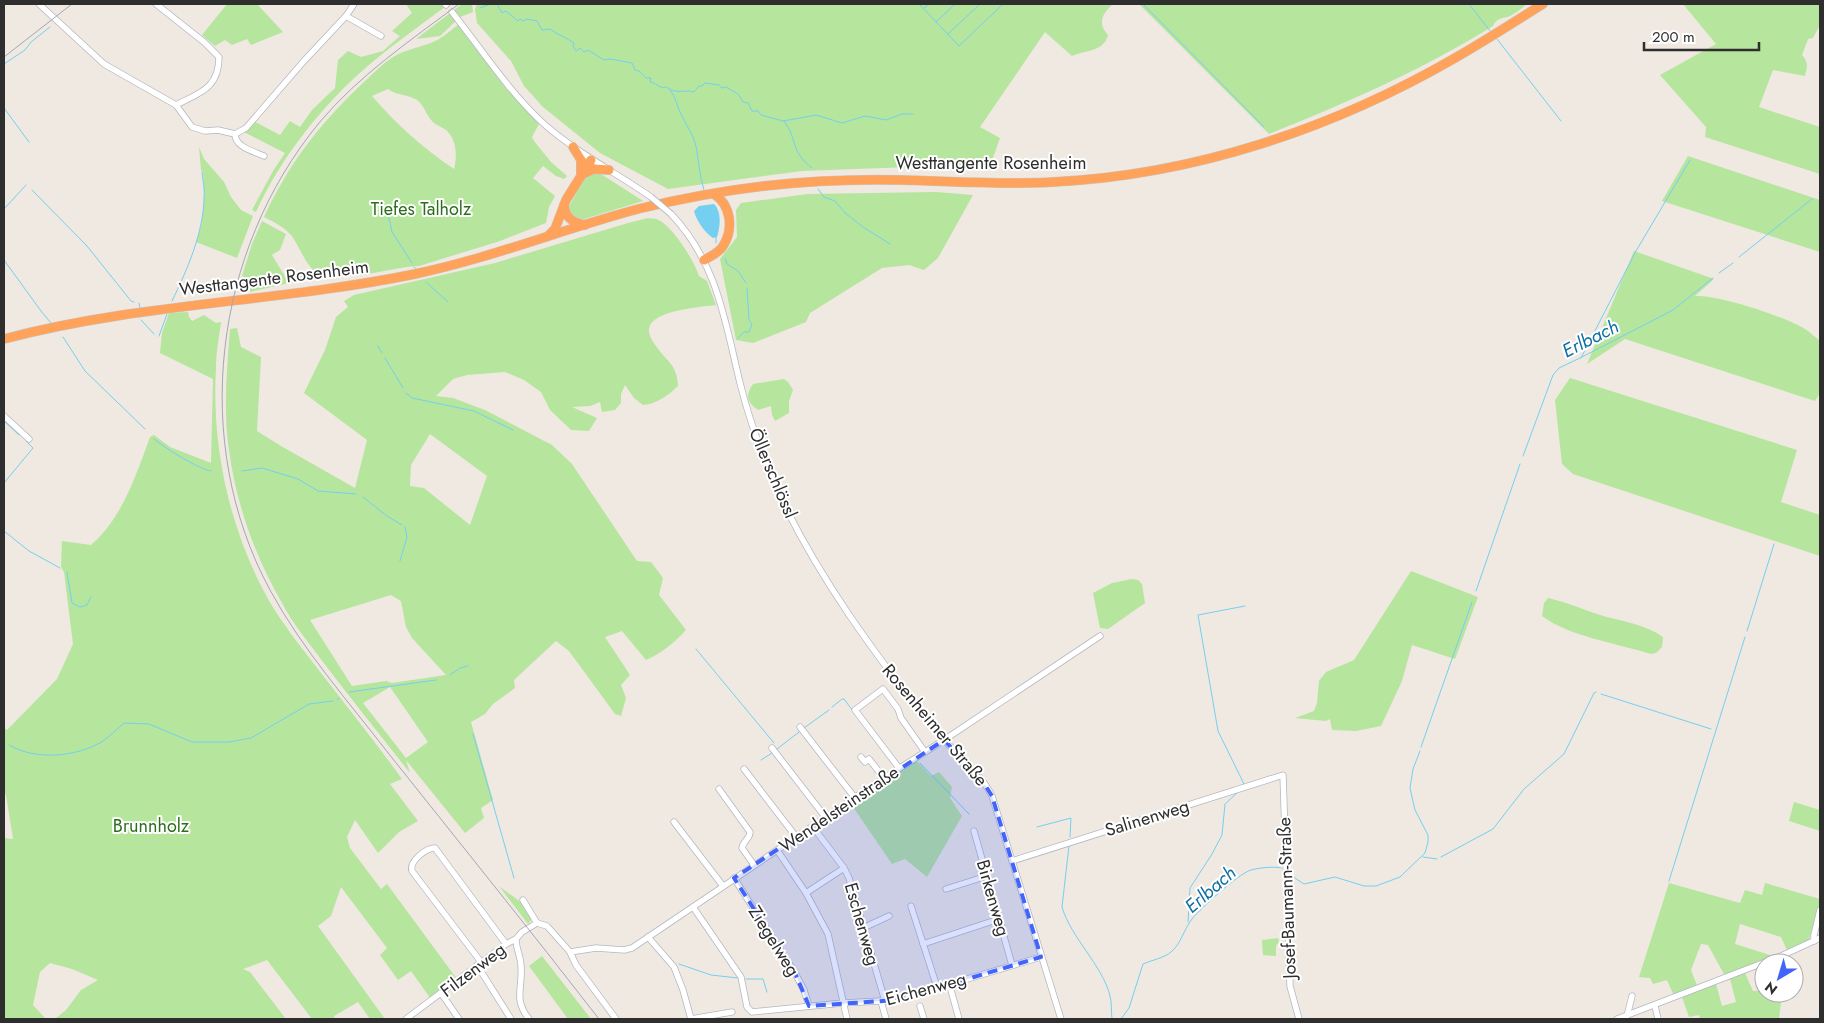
<svg xmlns="http://www.w3.org/2000/svg" width="1824" height="1023" viewBox="0 0 1824 1023" font-family="Jost,sans-serif">
<style>
.green{fill:#b6e59e;fill-rule:evenodd}
.water{fill:#75cff0}
.lines{fill:none;stroke-linecap:round;stroke-linejoin:round}
.stream{stroke:#75cff0;stroke-width:1}
.minor-casing{stroke:#b4b7c1;stroke-width:7}
.highway-casing{stroke:#c9c9c9;stroke-width:10}
.minor{stroke:#fff;stroke-width:5.5}
.highway{stroke:#ffa35c;stroke-width:9}
.rail{stroke:#a3a6b8;stroke-width:1}
.minor-bridge-casing{stroke:#b4b7c1;stroke-width:7;stroke-linecap:butt}
.minor-bridge{stroke:#fff;stroke-width:5.5}
.marked{fill:#4264fb;fill-opacity:0.2;stroke:#4264fb;stroke-width:4;stroke-dasharray:10 6;stroke-linejoin:round}
.labels{text-anchor:middle;stroke-width:4;stroke-linejoin:round;paint-order:stroke}
.street-label{font-size:18px;fill:#2e2e2e;stroke:#fff}
.park-label{font-size:18px;fill:#2c6e1b;stroke:#fff}
.water-label{font-size:19px;font-style:italic;fill:#0d6fa3;stroke:#fff}
</style>
<rect width="100%" height="100%" fill="#efe9e1"/>
<g class="green">
<polygon points="227,4 257,4 283,32 251,45 247,39 232,45 225,40 215,46 202,35"/>
<path d="M406 4H449C422 24 395 43 370 64 323 104 281 157 256 212L252 210 273 171 285 153 240 130 250 119 280 135 290 121 300 127 312 110 335 88 338 60 348 51 361 57 383 51 400 36 392 31 412 13Z"/>
<polygon points="462,4 472,4 473,12 460,17 440,36 416,39"/>
<path d="M477 4H1113C1102 14 1097 23 1108 35 1104 52 1085 50 1072 56L1045 32 980 127 1000 138 989 169 910 167 802 171 668 189 600 153 543 107 524 86 511 61 477 23 475 9Z"/>
<path d="M1139 4H1527C1522 8 1516 13 1510 16 1503 19 1497 17 1493 26 1422 70 1346 103 1269 134Z"/>
<path d="M1683 4H1820V25L1813 38 1808 39 1802 55C1809 63 1807 67 1805 76L1773 70 1759 107 1820 127V174L1705 137 1706 127 1660 75 1716 44Z"/>
<path d="M458 25 504 86 539 124 532 137 534 141 551 162 567 176 564 179 556 176 543 166 533 178 555 196 549 207 546 223 500 241 419 266 406 267 357 276 318 274C305 265 300 247 291 235 284 227 274 222 264 217 289 163 321 122 364 82 373 74 383 63 393 57 408 48 425 47 439 39 446 35 452 29 458 25ZM388 89C396 95 404 94 413 98 424 102 425 114 432 121 436 126 444 127 448 132 457 142 457 157 454 169 424 149 395 123 372 96Z"/>
<path d="M199 147 204 159 224 182 231 197 241 210 253 216 237 258 196 242C205 219 205 196 203 172L201 170Z"/>
<polygon points="1688,156 1820,200 1820,252 1662,201"/>
<polygon points="595,173 601,174 643,201 581,220 574,219 568,208 587,175"/>
<polygon points="936,192 973,195 938,258 924,270 909,265 882,268 810,313 806,322 753,343 736,340 720,259 737,237 736,210 741,203 807,194"/>
<path d="M648 218C651 219 653 218 656 219 671 223 695 262 699 276L707 281 716 305C701 307 651 310 649 329 648 334 653 342 656 346 667 362 677 364 678 386 669 395 656 404 643 405L634 398 625 385 621 394V403L615 410 602 412 600 402 590 406 572 407 597 418 589 431 571 430 550 410 541 392 524 380 505 372 467 375 453 379 436 396 453 398 485 410 552 445 572 464 637 561 651 562 663 578 659 595 686 630C674 643 662 653 646 660L622 631 605 637 630 675 621 685 626 698 621 716 615 714 569 651 556 641 514 680 515 688 493 704 485 714 471 722 493 800 481 808 484 818 465 833 406 760 410 773C381 736 351 699 323 662 309 643 293 624 282 603 255 556 236 504 229 450 223 410 227 368 230 329L237 328 241 347 261 357 257 431 281 446 355 488 367 440 304 393 325 350 336 317 348 307 344 301 354 295 495 263 628 223ZM430 434 487 476 470 525 424 488 410 486 411 465ZM391 595 401 601 406 627 412 638 446 675 392 683 386 681 352 686 310 620ZM390 687 428 742 406 758 363 703Z"/>
<polygon points="262,221 286,234 280,250 272,255 286,278 300,271 306,279 250,292 250,280 242,276 252,244"/>
<path d="M1634 251 1714 279 1695 296C1720 295 1783 316 1805 329 1810 332 1815 337 1820 341V393L1815 401 1625 339 1587 364Z"/>
<path d="M188 312 189 317 192 321 204 315 216 323 221 322C219 337 216 353 216 368 211 449 231 538 274 609 288 631 305 652 321 673 348 708 376 743 402 779L390 784 418 821 399 832 378 853 355 820 347 837 350 848 381 889 387 884 457 979 431 999 411 971 398 980 380 955 387 948 341 887 331 916 318 926 385 1019H370L358 1002 334 1016 335 1019H312L267 960 243 969 250 972 286 1019H55L66 1010 81 990 98 980 72 969 50 963 40 972 33 1005 45 1018V1019H4V838L13 839 6 795 4 794V728L7 730 57 679 73 644 64 572 61 567 62 541 91 545C123 517 136 475 150 437L154 435 170 447 211 463 213 379 160 353 162 333 169 313Z"/>
<polygon points="1570,378 1797,450 1781,502 1820,515 1820,556 1573,474 1562,464 1555,400"/>
<path d="M784 379 788 382 793 390 789 401V413L775 421 772 415 771 406 758 410C747 403 745 395 753 384Z"/>
<polygon points="1411,571 1478,597 1455,659 1412,645 1402,681 1381,726 1356,731 1332,730 1330,719 1326,721 1295,718 1314,711 1317,703 1319,681 1326,672 1354,660"/>
<polygon points="1132,579 1138,580 1142,584 1145,603 1108,629 1100,628 1093,593 1112,583"/>
<path d="M1548 598C1566 602 1582 609 1600 615 1621 621 1645 624 1663 637L1662 647 1656 653 1651 654C1619 644 1568 636 1542 616L1544 603Z"/>
<polygon points="916,760 931,776 939,772 952,787 950,798 962,816 927,877 905,859 892,864 851,804"/>
<polygon points="1794,802 1820,810 1820,831 1789,821"/>
<polygon points="1669,883 1740,903 1745,890 1762,895 1765,883 1820,899 1820,903 1809,940 1787,950 1781,937 1740,924 1735,944 1773,956 1725,976 1708,945 1701,944 1691,970 1698,988 1674,996 1667,980 1653,984 1650,978 1639,977"/>
<polygon points="499,886 522,903 532,919 528,924"/>
<polygon points="1278,938 1279,942 1276,946 1276,956 1263,955 1262,940"/>
<polygon points="542,956 591,1019 568,1019 529,966"/>
<polygon points="1745,973 1753,991 1764,991 1764,993 1782,993 1779,1019 1700,1019 1699,1015 1689,1017 1682,997 1716,984 1722,1006 1736,1002 1730,979"/>
</g>
<path class="water" d="M714 204C722 212 720 227 717 237L713 238C705 233 696 220 694 211L699 206Z"/>
<g class="lines">
<g class="stream">
<path d="M497 4 502 13 506 11 518 21 520 19 523 21 527 19 537 21 542 30 550 29C558 35 567 38 574 43L573 46 576 51 580 48 584 52 588 50 604 60 611 59 632 63 635 70 639 71 646 78H651L650 82C657 83 659 89 666 87 677 95 685 89 694 92L699 86H702L705 83 719 85 722 88 726 87 738 94 743 102 748 103 752 111H758L761 115 783 121 816 115 842 123 865 116 886 120 902 114H913"/>
<polyline points="919,4 959,46 1003,4"/>
<polyline points="1143,4 1264,127"/>
<polyline points="1469,4 1491,32"/>
<polyline points="480,8 491,4"/>
<polyline points="924,8 929,4"/>
<polyline points="936,22 955,4"/>
<polyline points="948,34 980,4"/>
<polyline points="1497,39 1561,121"/>
<polyline points="4,64 25,50 31,42 50,27"/>
<path d="M671 91C676 98 677 107 682 116 688 129 695 136 697 152 699 165 700 177 704 190"/>
<polyline points="4,108 29,142"/>
<path d="M784 121C798 140 790 151 812 168"/>
<polyline points="818,189 824,197 835,201 845,213 863,227 890,244"/>
<polyline points="32,190 87,246 131,301 134,302"/>
<polyline points="1819,193 1820,191"/>
<polyline points="4,209 26,185"/>
<polyline points="388,214 392,232 412,263"/>
<polyline points="716,243 716,237"/>
<polyline points="1739,257 1812,199"/>
<polyline points="725,258 727,264 738,271 746,283"/>
<polyline points="4,260 41,311 51,323"/>
<polyline points="414,267 416,269"/>
<polyline points="1719,273 1733,263"/>
<polyline points="426,282 448,302"/>
<path d="M172 301C187 270 203 234 204 199 205 190 203 181 202 172"/>
<polyline points="139,303 140,308"/>
<polyline points="141,320 154,334"/>
<polyline points="159,336 167,314"/>
<polyline points="63,337 85,371 145,429"/>
<polyline points="738,338 744,332 749,332 752,324 749,320 747,288"/>
<polyline points="378,346 382,353"/>
<polyline points="385,358 403,388"/>
<polyline points="1581,358 1636,251 1690,160"/>
<polyline points="406,393 412,398 474,411 513,430"/>
<polyline points="4,421 19,435"/>
<path d="M154 439C165 448 198 469 211 471"/>
<polyline points="1523,456 1553,375 1559,368 1580,358 1673,310 1713,278"/>
<polyline points="242,471 262,468 298,479 318,491 356,494"/>
<polyline points="4,483 33,448 26,441"/>
<polyline points="363,497 387,516 402,525"/>
<polyline points="4,531 29,551 60,568"/>
<polyline points="400,561 407,537 405,527"/>
<polyline points="67,572 72,603 80,607 87,605 91,597"/>
<polyline points="1476,591 1520,464"/>
<polyline points="1747,631 1774,544"/>
<polyline points="696,649 774,743"/>
<polyline points="450,675 460,668 468,666"/>
<polyline points="349,692 436,680"/>
<polyline points="1601,694 1711,729"/>
<polyline points="337,700 339,698"/>
<polyline points="832,707 842,699 844,699 853,711"/>
<polyline points="804,728 829,710"/>
<polyline points="473,734 514,878"/>
<path d="M9 745C36 761 77 757 103 741 110 736 117 729 124 723L149 724 192 742H229L251 738 309 704 333 701"/>
<polyline points="1421,747 1472,602"/>
<polyline points="777,749 799,732"/>
<polyline points="761,760 772,753"/>
<polyline points="920,763 969,814"/>
<polyline points="899,772 916,762"/>
<polyline points="1243,785 1244,784 1218,731 1198,615 1245,606"/>
<polyline points="1037,827 1071,818 1070,837"/>
<path d="M1069 846 1062 907C1071 938 1103 966 1110 996 1112 1003 1111 1012 1112 1019"/>
<polyline points="1423,857 1437,859"/>
<polyline points="1441,857 1493,829 1524,789 1564,754 1594,693 1596,692"/>
<polyline points="1289,874 1304,884 1335,877 1364,886 1376,886 1400,877 1425,853 1428,842 1428,835 1415,810 1410,788 1413,769 1420,751"/>
<polyline points="1669,881 1745,637"/>
<polyline points="1188,922 1190,888 1212,854 1222,835 1225,804 1237,793"/>
<polyline points="679,964 711,975 738,978"/>
<polyline points="746,979 763,979 767,992"/>
<path d="M1121 1019 1129 1008 1143 964C1152 960 1164 958 1171 952 1181 944 1184 929 1192 919 1201 908 1238 874 1251 870 1258 868 1274 866 1281 868"/>
</g>
<defs>
<g id="minor">
<polyline points="39,4 104,64 176,105 192,127 205,131 218,130 235,134 246,128 303,62 346,16 354,4"/>
<path d="M156 4 204 42 219 57C219 89 199 93 176 105"/>
<polyline points="445,4 446,5"/>
<path d="M452 12C482 50 509 92 544 124 577 153 615 172 651 197"/>
<polyline points="346,16 381,36"/>
<path d="M235 134C235 147 253 151 264 156"/>
<path d="M671 214C717 262 725 321 740 383 750 423 765 463 782 500 821 581 875 654 930 724 949 749 978 768 992 796L1061 1019"/>
<polyline points="4,416 29,439"/>
<polyline points="800,727 855,798"/>
<polyline points="772,748 826,818"/>
<polyline points="861,757 865,762 869,759 884,778"/>
<polyline points="899,768 855,710 883,689 898,709 901,718 925,752"/>
<polyline points="744,769 797,838"/>
<path d="M719 789 750 832C750 839 743 841 742 848L754 865"/>
<polyline points="674,822 723,886"/>
<polyline points="813,827 844,868 849,878 885,1001"/>
<polyline points="974,831 1012,965"/>
<polyline points="777,850 806,893 828,934 847,1019"/>
<polyline points="1012,861 1283,775 1290,986 1299,1019"/>
<polyline points="734,878 795,973 804,990 809,1006"/>
<polyline points="946,889 987,876"/>
<polyline points="806,893 844,868"/>
<polyline points="523,900 537,923"/>
<polyline points="911,906 937,987"/>
<polyline points="693,907 741,977 747,1007 752,1012 843,1003 897,1000 1041,957"/>
<polyline points="537,923 547,926 570,952 576,965 616,1019"/>
<polyline points="863,928 889,916"/>
<polyline points="648,937 674,967 683,990 691,1019"/>
<polyline points="1814,941 1814,935 1820,910"/>
<polyline points="923,944 999,919"/>
<polyline points="570,952 596,948 624,950 632,948 884,778 944,740 1100,636"/>
<path d="M481 962 412 871C409 861 426 848 435 848L506 944"/>
<polyline points="477,965 511,1019"/>
<polyline points="949,983 959,1019"/>
<polyline points="441,993 459,1019"/>
<polyline points="881,1001 886,1019"/>
<polyline points="920,1006 924,1019"/>
<polyline points="1655,1006 1658,1019"/>
<polyline points="1627,1016 1632,996"/>
<polyline points="406,1019 506,944 516,939"/>
<path d="M529 1019C513 999 523 988 521 966 521 957 516 949 516 939L522 932 537 923"/>
<polyline points="691,1019 732,1012"/>
<polyline points="1617,1019 1781,956 1820,938"/>
</g>
<g id="highway">
<polyline points="573,147 581,160 581,173"/>
<polyline points="583,174 594,169 609,170"/>
<path d="M564 205C565 218 573 223 585 225"/>
<polyline points="549,235 555,229 566,200 591,160"/>
<path d="M704 260C711 256 719 253 723 246 734 229 731 205 714 194"/>
<path d="M4 339C139 303 279 302 415 274 491 258 563 229 638 209 679 199 722 191 764 186 809 181 855 179 900 180 951 181 1002 185 1053 182 1194 175 1332 129 1455 58 1485 41 1514 22 1543 4"/>
</g>
</defs>
<use href="#minor" class="minor-casing"/>
<use href="#highway" class="highway-casing"/>
<use href="#minor" class="minor"/>
<use href="#highway" class="highway"/>
<g class="rail">
<path d="M459 4C411 40 358 76 319 123 213 252 190 442 270 590 302 649 348 701 389 754 459 842 530 930 599 1019"/>
<polyline points="4,57 72,4"/>
</g>
<defs>
<polyline id="minor-bridge" points="651,197 671,214"/>
</defs>
<use href="#minor-bridge" class="minor-bridge-casing"/>
<use href="#minor-bridge" class="minor-bridge"/>
</g>
<path class="marked" d="M944 740 980 777 992 796 1041 957 897 1000 809 1006 795 973 734 878Z"/>
<g class="labels">
<g class="street-label">
<text x="991" y="169">Westtangente Rosenheim</text>
<text transform="translate(274 278) rotate(-7)" y="6">Westtangente Rosenheim</text>
<text transform="translate(773 473) rotate(67)" y="6">Öllerschlössl</text>
<text transform="translate(935 725) rotate(50)" y="6">Rosenheimer Straße</text>
<text transform="translate(839 809) rotate(-34)" y="6">Wendelsteinstraße</text>
<text transform="translate(1147 818) rotate(-17)" y="6">Salinenweg</text>
<text transform="translate(993 898) rotate(74)" y="6">Birkenweg</text>
<text transform="translate(1287 898) rotate(-92)" y="6">Josef-Baumann-Straße</text>
<text transform="translate(862 924) rotate(74)" y="6">Eschenweg</text>
<text transform="translate(774 941) rotate(58)" y="6">Ziegelweg</text>
<text transform="translate(473 970) rotate(-37)" y="6">Filzenweg</text>
<text transform="translate(926 989) rotate(-15)" y="6">Eichenweg</text>
</g>
<g class="park-label">
<text x="421" y="215">Tiefes Talholz</text>
<text x="151" y="832">Brunnholz</text>
</g>
<g class="water-label">
<text transform="translate(1590 338) rotate(-27)" y="7">Erlbach</text>
<text transform="translate(1210 889) rotate(-41)" y="7">Erlbach</text>
</g>
</g>
<rect width="1824" height="1023" fill="none" stroke="#2e2e2e" stroke-width="10"/>
<g transform="translate(1779 978) rotate(218)"><circle r="24" fill="#ffffff" stroke="#ababab"/>
<path d="M0-4L9 19L0 12L-9 19Z" fill="#4264fb"/>
<text y="-8" font-size="14" font-weight="bold" text-anchor="middle" fill="#2e2e2e">N</text>
</g>
<path d="M1644 42v8h115v-8" fill="none" stroke="#2e2e2e" stroke-width="2.5"/>
<text x="1652" y="42" font-size="15" fill="#2e2e2e" stroke="#ffffff" stroke-width="4" paint-order="stroke">200 m</text>
</svg>
